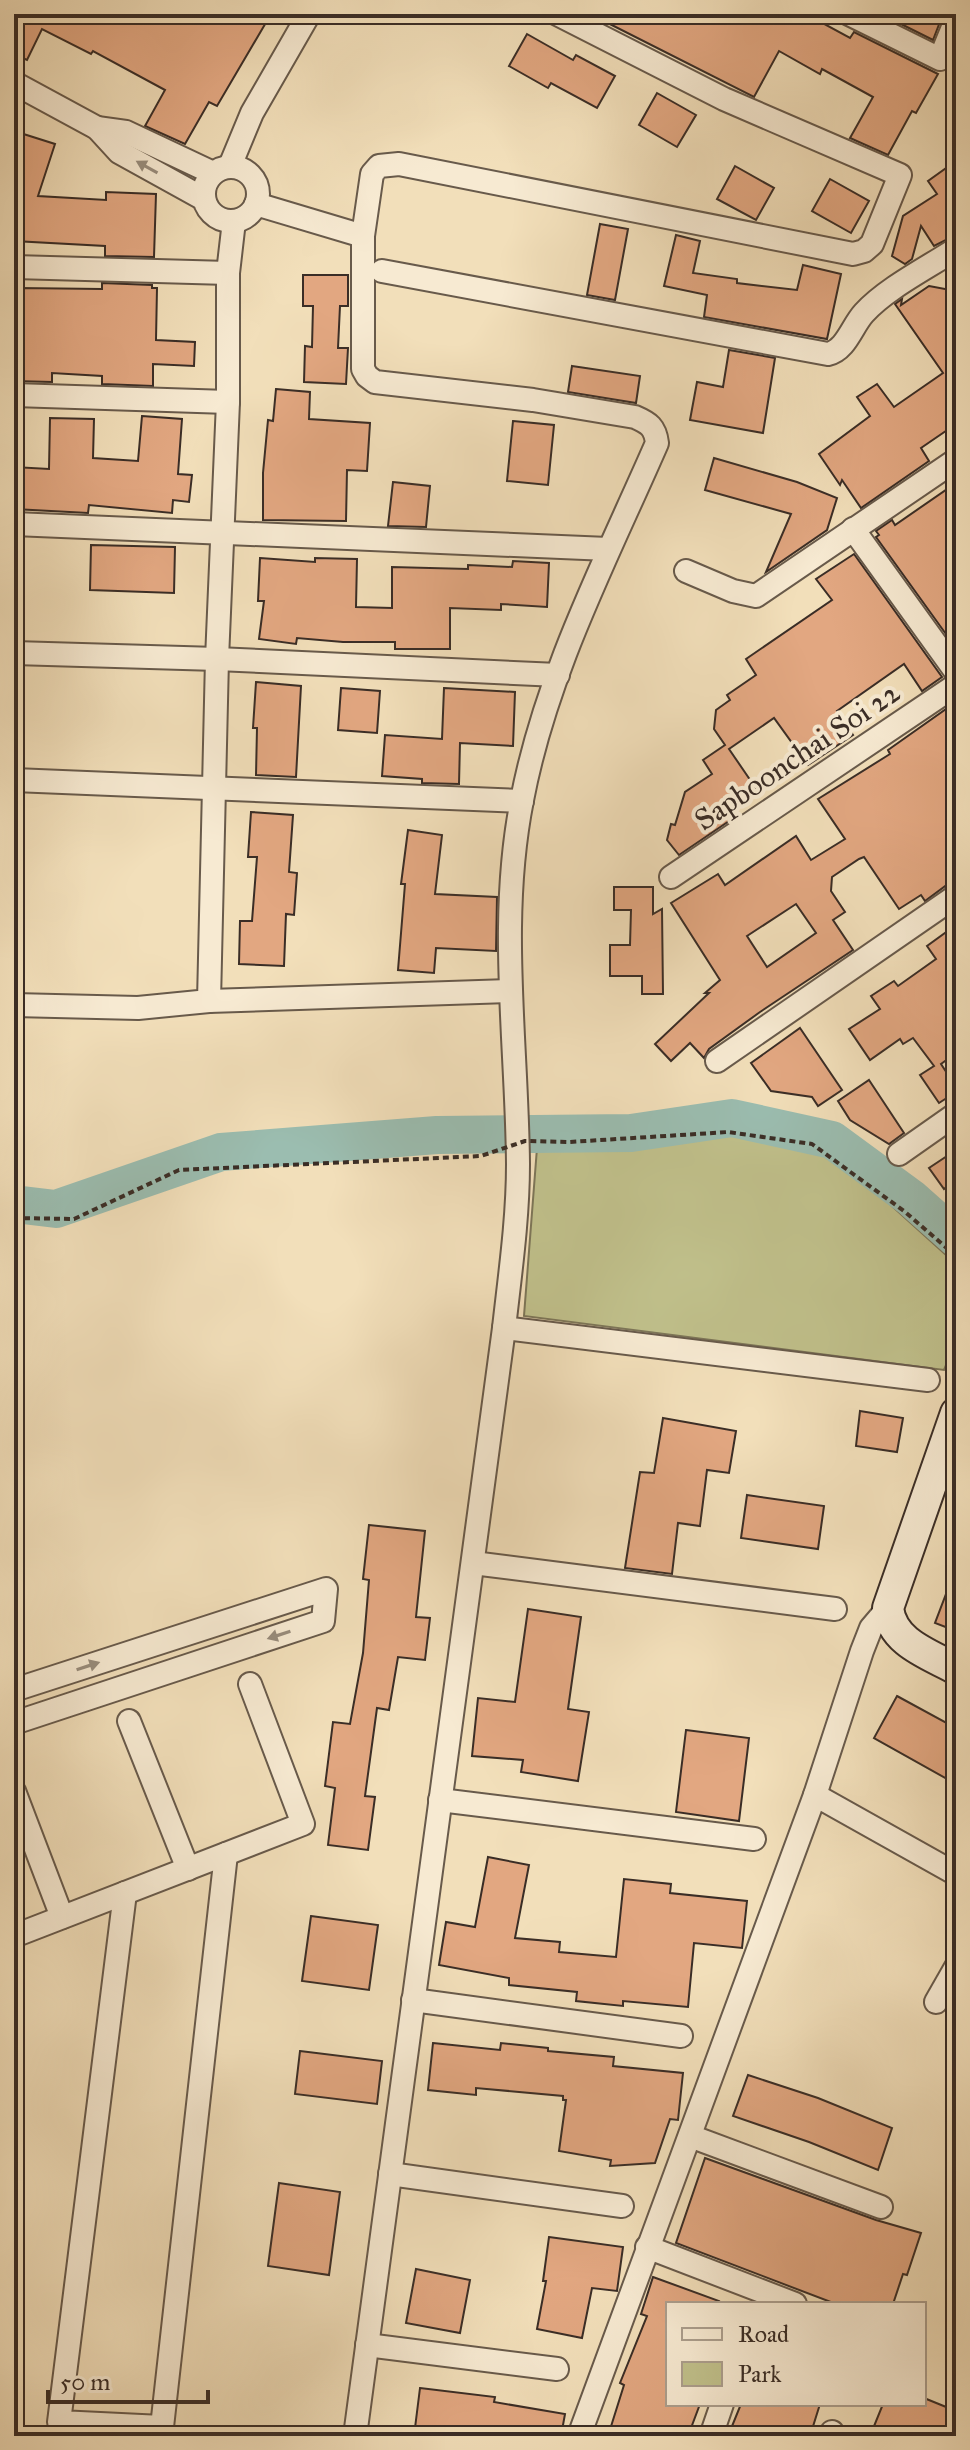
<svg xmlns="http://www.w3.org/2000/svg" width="970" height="2450" viewBox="0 0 970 2450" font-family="'IM FELL Great Primer',serif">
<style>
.green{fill:#c0c08b;stroke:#7d7658;stroke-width:2}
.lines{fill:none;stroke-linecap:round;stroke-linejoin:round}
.river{stroke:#9bbdb0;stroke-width:38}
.building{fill:#e2a781;stroke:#3a2d26;stroke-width:2;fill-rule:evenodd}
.street-casing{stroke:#685a4b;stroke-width:26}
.secondary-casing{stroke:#3a2d26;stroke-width:34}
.street{stroke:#f7ead2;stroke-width:22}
.secondary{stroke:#f7ead2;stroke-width:30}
.path-bridge{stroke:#3a2d26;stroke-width:4;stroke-dasharray:6 4;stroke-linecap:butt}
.oneway{fill:#988c7c}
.labels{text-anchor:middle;stroke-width:8;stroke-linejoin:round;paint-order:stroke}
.street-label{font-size:30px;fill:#3a2d26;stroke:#f7ead2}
</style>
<rect width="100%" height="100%" fill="#f2dfba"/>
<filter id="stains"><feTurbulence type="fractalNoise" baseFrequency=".0025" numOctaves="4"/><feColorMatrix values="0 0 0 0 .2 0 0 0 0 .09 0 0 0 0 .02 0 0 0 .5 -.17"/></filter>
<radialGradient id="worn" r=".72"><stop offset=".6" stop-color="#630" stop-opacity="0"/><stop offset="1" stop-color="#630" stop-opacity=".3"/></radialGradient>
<polygon class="green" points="728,1132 806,1143 872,1188 956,1264 956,1341 944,1370 524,1316 537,1148"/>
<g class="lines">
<polyline class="river" points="14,1204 56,1209 221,1152 437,1135 631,1133 732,1118 832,1140 911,1198 956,1238"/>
</g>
<g class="building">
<polygon points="14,14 271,14 217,106 209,102 185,144 145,126 165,90 93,51 91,54 42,29 27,60 14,54"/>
<polygon points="590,14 806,14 850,38 854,32 938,74 916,113 912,111 888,155 850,138 873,97 822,69 820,74 779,51 754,97"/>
<polygon points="881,14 943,14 933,40"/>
<polygon points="527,34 573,60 576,55 615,76 597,108 551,83 548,88 509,66"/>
<polygon points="657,93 696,115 677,147 639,125"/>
<polygon points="14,131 55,144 38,196 106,200 106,192 156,194 154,257 105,256 105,246 14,241"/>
<polygon points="956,161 956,235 934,246 921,226 912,259 905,264 892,256 903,216 937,194 928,181"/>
<polygon points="735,166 774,188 756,220 717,199"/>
<polygon points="830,179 869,201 851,233 812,211"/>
<polygon points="600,224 628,229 615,300 587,295"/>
<polygon points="676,235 700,241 693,273 737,279 737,283 797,290 803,265 841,274 827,339 704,317 707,295 664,286"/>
<polygon points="303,275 348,275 348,306 340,306 338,348 348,348 346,384 304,382 305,346 312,347 313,306 303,306"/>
<polygon points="102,283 152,285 152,288 157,288 156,340 195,342 194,366 153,364 153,386 102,384 102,376 52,373 52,382 14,381 14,338 18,339 19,288 102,289"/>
<polygon points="929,286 956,291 956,424 921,448 929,461 861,508 842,480 840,485 819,454 870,416 857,397 877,384 894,407 943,373 895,304 902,299 901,305"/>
<polygon points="729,350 775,358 763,433 690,420 697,382 723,387"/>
<polygon points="572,366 640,376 636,403 568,392"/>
<polygon points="276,389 310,392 309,419 370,423 367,471 347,470 346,521 263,520 263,473 268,420 273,421"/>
<polygon points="142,416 182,419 178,474 192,475 189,502 173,500 172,513 89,505 88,513 14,509 14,467 49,469 50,418 94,419 93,458 138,461"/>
<polygon points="513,421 554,425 548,485 507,481"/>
<polygon points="714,458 797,482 837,498 827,530 766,572 791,514 705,490"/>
<polygon points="393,482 430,486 426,527 388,526"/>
<polygon points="956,483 956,648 876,537 879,535 876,531 892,520 895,525"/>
<polygon points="91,545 175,547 174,593 90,590"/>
<polygon points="854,554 942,677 922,691 904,664 837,711 853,735 808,765 774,718 729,749 757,790 730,809 735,817 679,855 667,840 671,824 675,825 685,792 712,774 703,760 725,745 714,729 716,710 730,700 727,695 756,675 746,659 832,600 816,579"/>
<polygon points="260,558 315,562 315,558 357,559 356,607 392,608 392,567 468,569 468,565 512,567 513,561 549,563 547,607 501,604 501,610 450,608 450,649 395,649 395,642 343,642 297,638 296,644 259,639 264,601 258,601"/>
<polygon points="256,682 301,686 296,777 256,775 257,728 253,728"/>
<polygon points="341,688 380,691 377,733 338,730"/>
<polygon points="444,688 515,692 513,746 460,743 459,784 422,783 422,779 382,776 385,735 442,739"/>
<path d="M956 702V882L948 884 925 901 921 895 899 909 864 857 859 859 832 877 831 891 845 912 833 920 853 950 760 1012 709 1049 704 1058 690 1043 671 1061 655 1044 709 993H705L720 980 671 903 718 874 725 885 796 836 811 860 845 839 818 799 890 754 888 750ZM796 904 816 933 767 967 747 936Z"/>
<polygon points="251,812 293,815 289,872 297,873 294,915 286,914 284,966 239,964 240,921 252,921 257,857 248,857"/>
<polygon points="408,830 442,835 435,894 497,897 496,951 436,948 434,973 398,970 405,884 401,884"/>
<polygon points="614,887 653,887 653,914 662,909 663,994 642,994 642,976 610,976 610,945 630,945 631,910 614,910"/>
<polygon points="956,925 956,1053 941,1064 956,1087 956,1092 939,1103 920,1075 934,1066 913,1038 903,1044 900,1039 870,1060 849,1029 880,1009 871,996 894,981 898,986 936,959 927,946"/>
<polygon points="800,1028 842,1090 818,1106 812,1097 771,1091 751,1063"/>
<polygon points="869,1080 904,1133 889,1144 850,1120 838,1101"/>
<polygon points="956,1150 956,1179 944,1189 929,1168"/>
<polygon points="860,1411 903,1418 897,1452 856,1446"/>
<polygon points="663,1418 736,1431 729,1473 707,1470 700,1526 678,1523 672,1574 625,1568 640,1472 654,1473"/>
<polygon points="747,1495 824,1506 818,1549 741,1538"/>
<polygon points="369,1525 425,1531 416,1617 430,1618 425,1660 398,1657 389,1710 377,1708 365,1796 375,1797 368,1850 328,1845 335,1788 325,1786 333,1722 350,1724 363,1653 369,1580 363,1579"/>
<polygon points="954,1573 956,1573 956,1631 935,1623"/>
<polygon points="528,1609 581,1617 568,1709 589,1712 578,1781 521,1772 523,1760 472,1756 478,1698 515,1702"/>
<polygon points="897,1696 956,1728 956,1784 874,1738"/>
<polygon points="686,1730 749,1738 739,1821 676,1812"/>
<polygon points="488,1857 529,1865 515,1938 560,1942 559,1952 616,1957 624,1879 671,1884 670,1893 747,1901 742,1948 694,1943 688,2007 623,2001 623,2006 576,2001 577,1992 509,1985 509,1978 439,1965 446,1922 475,1927"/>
<polygon points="311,1916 378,1925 369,1990 302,1981"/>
<polygon points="433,2043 500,2050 501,2043 548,2048 548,2051 614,2057 613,2066 683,2073 678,2120 670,2119 655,2163 610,2166 611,2160 559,2151 566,2100 563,2100 563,2096 476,2088 476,2095 428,2090"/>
<polygon points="300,2051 382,2061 377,2104 295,2094"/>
<polygon points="748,2075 818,2098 892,2128 878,2170 809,2142 733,2116"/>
<polygon points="705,2158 876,2220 921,2233 907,2275 903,2274 893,2304 836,2304 676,2243"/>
<polygon points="279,2183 340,2192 329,2275 268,2266"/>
<polygon points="549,2237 623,2247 617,2291 592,2288 582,2338 537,2329 546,2281 543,2281"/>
<polygon points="416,2269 470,2280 460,2333 406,2323"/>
<polygon points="653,2277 719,2301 718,2304 668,2304 668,2404 700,2404 688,2436 657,2436 642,2430 640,2436 608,2436 624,2385 620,2383 647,2316 641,2314"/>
<polygon points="420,2388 495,2397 494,2402 565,2414 561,2436 414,2436"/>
<polygon points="924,2398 956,2411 956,2436 870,2436 883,2404 924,2404"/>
<polygon points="741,2404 820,2404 810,2436 728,2436"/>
</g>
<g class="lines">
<defs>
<g id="street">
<polyline points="849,14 940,59 956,20"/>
<polyline points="14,83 97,128 119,152 204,199"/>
<polyline points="97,128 126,132 213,173"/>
<polyline points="230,166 252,113 309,14"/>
<circle cx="231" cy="194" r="27"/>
<polyline points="256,204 363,236"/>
<polyline points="14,267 228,273"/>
<path d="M382 271 828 354C846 350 852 326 864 313 887 288 927 268 956 249"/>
<polyline points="14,395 228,402"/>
<polyline points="14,524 608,549"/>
<polyline points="853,529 956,672"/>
<polyline points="686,571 733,591 756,596 956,460"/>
<polyline points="14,653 217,659 558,675"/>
<polyline points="14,780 522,801"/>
<polyline points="671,877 956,685"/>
<polyline points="209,1001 509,991"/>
<polyline points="14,1005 138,1008 209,1001 217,659 228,402 228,273 234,221"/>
<polyline points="717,1061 956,896"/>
<polyline points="899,1154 956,1114"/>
<polyline points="504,1328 928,1380"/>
<polyline points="473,1563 835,1609"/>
<polyline points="14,1690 326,1589 323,1621 14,1723"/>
<polyline points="129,1721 188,1869"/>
<polyline points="14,1791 62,1917"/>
<polyline points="815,1795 956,1874"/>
<polyline points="440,1800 754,1839"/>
<polyline points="125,1893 59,2422 162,2427 226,1854"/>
<polyline points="14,1936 303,1824 250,1684"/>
<polyline points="413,2000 681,2036"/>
<polyline points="936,2002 956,1967"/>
<polyline points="690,2136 881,2207"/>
<polyline points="390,2174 622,2206"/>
<polyline points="647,2247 795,2304"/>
<polyline points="367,2345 557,2369"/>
<path d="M355 2436 504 1328C510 1274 518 1219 518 1164 517 1043 498 921 522 800 546 674 606 560 657 443 655 427 649 423 635 417L533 400 375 382 367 376 363 369V236L372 174 379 166 399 164 853 254 864 251 872 244 900 175 724 99 557 14"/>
<polyline points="579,2436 815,1795 862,1651 871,1628 888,1608"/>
<polyline points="711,2436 722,2404"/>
<polyline points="830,2436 832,2432"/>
</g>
<path id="secondary" d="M956 1413 888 1608C892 1643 929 1654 956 1669"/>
</defs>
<use href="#street" class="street-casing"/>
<use href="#secondary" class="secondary-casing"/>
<use href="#street" class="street"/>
<use href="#secondary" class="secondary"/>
<polyline class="path-bridge" points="14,1218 74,1219 179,1170 481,1156 525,1141 570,1142 728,1132 812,1144 904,1211 956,1256"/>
</g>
<defs><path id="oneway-solid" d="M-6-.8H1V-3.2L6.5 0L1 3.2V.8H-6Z" transform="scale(2)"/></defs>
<g class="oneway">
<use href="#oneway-solid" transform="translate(147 167) rotate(-151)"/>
<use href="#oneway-solid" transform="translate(279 1635) rotate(162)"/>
<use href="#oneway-solid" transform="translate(88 1666) rotate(-18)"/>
</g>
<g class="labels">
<g class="street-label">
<text transform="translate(797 756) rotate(-34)" y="10">Sapboonchai Soi 22</text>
</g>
</g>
<rect width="970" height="2450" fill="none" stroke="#f2dfba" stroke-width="48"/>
<rect x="16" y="16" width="938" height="2418" fill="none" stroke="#3a2d26" stroke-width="4"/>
<rect x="24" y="24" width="922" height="2402" fill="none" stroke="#3a2d26" stroke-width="2"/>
<rect x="666" y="2302" width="260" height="104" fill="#f7ead2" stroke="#ab9e8d" stroke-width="2"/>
<rect x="682" y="2328" width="40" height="12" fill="#f7ead2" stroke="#ab9e8d" stroke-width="2"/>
<text x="738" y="2342" font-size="24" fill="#3a2d26">Road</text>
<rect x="682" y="2362" width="40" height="24" fill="#c0c08b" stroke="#ab9e8d" stroke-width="2"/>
<text x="738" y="2382" font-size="24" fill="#3a2d26">Park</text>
<path d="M48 2390v12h160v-12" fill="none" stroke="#3a2d26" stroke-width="4"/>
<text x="60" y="2390" font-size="24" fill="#3a2d26" stroke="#f7ead2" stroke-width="6" paint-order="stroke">50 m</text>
<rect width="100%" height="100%" filter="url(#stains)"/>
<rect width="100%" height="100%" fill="url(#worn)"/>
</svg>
